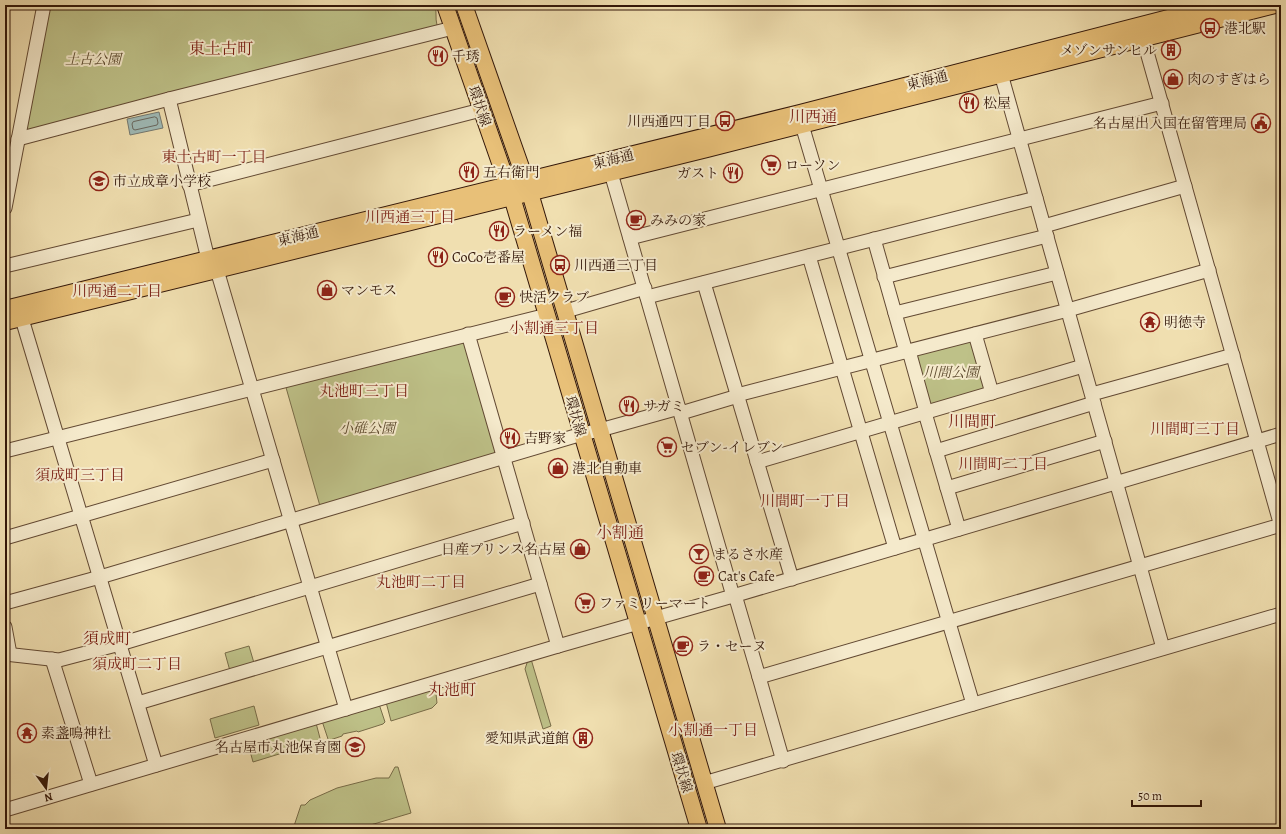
<svg xmlns="http://www.w3.org/2000/svg" width="1286" height="834" viewBox="0 0 1286 834" font-family="Alegreya,'Noto Serif JP',serif">
<style>
.green{fill:#bec188;stroke:#786c48}
.water{fill:#9fbab6;stroke:#747971}
.lines{fill:none;stroke-linecap:round;stroke-linejoin:round}
.shore{stroke:#696860;stroke-width:1}
.minor-casing{stroke:#624933;stroke-width:15}
.major-casing{stroke:#331709;stroke-width:18}
.minor{stroke:#f5eacc;stroke-width:13}
.major{stroke:#e8c078;stroke-width:16}
.labels{text-anchor:middle;stroke-width:4;stroke-linejoin:round;paint-order:stroke}
.poi-label{font-size:14px;fill:#331709;stroke:#f5eacc;text-anchor:start}
.park-label{font-size:14px;font-style:italic;fill:#5d4a2f;stroke:#f5eacc}
.street-label{font-size:14px;fill:#331709;stroke:#f5eacc}
.neighbourhood-label{font-size:15px;fill:#7a1f14;stroke:#f5eacc}
.quarter-label{font-size:16px;fill:#7a1f14;stroke:#f5eacc}
</style>
<rect width="100%" height="100%" fill="#f0dfb0"/>
<filter id="stains"><feTurbulence type="fractalNoise" baseFrequency=".005" numOctaves="4"/><feColorMatrix values="0 0 0 0 .2 0 0 0 0 .09 0 0 0 0 .02 0 0 0 .5 -.17"/></filter>
<radialGradient id="worn" r=".72"><stop offset=".6" stop-color="#630" stop-opacity="0"/><stop offset="1" stop-color="#630" stop-opacity=".3"/></radialGradient>
<g class="green">
<path d="M48 5H435C437 12 435 18 437 25L435 28 25 131Z"/>
<polygon points="967,340 975,343 987,388 929,407 916,353"/>
<polygon points="458,341 465,343 497,452 495,455 320,506 285,384"/>
<polygon points="249,646 254,663 230,671 225,653"/>
<polygon points="531,659 551,726 543,729 525,669 528,660"/>
<polygon points="430,689 436,694 437,703 432,708 391,721 386,702"/>
<polygon points="379,704 385,722 383,724 358,732 357,731 343,734 342,736 330,740 328,739 322,721"/>
<polygon points="254,706 259,725 215,738 210,719"/>
<polygon points="316,723 321,742 320,744 304,749 302,747 253,762 250,751 253,741"/>
<polygon points="395,767 398,767 411,813 357,829 293,829 301,805 305,805 310,800 337,788 376,778 389,778"/>
</g>
<polygon class="water" points="159,112 163,128 130,135 127,119"/>
<g class="lines">
<polygon class="shore" points="155,117 157,118 158,123 157,125 135,130 133,129 132,124 133,122"/>
<defs>
<g id="minor">
<polyline points="1143,38 1281,526"/>
<polyline points="1001,74 1163,648"/>
<polyline points="169,99 208,259"/>
<polyline points="802,125 973,704"/>
<polyline points="18,139 169,99 453,28"/>
<polyline points="611,173 733,596 1281,434"/>
<polyline points="189,185 481,110"/>
<polyline points="5,208 44,5"/>
<polyline points="1044,226 1185,186"/>
<polyline points="630,238 1162,103"/>
<polyline points="874,239 906,352"/>
<polyline points="809,256 895,548"/>
<polyline points="5,266 198,220"/>
<polyline points="217,270 346,709"/>
<polyline points="884,277 1047,236"/>
<polyline points="704,283 792,579"/>
<polyline points="647,297 1036,198"/>
<polyline points="19,309 156,765"/>
<polyline points="566,311 645,288"/>
<polyline points="895,313 1057,273"/>
<polyline points="468,334 558,646"/>
<polyline points="975,334 992,393"/>
<polyline points="909,351 926,412"/>
<polyline points="1092,394 1233,355"/>
<polyline points="737,395 1068,310 1209,270"/>
<polyline points="681,413 738,396"/>
<polyline points="925,413 959,529"/>
<polyline points="5,451 547,315"/>
<polyline points="936,451 1094,403"/>
<polyline points="757,462 1083,366"/>
<polyline points="947,488 1105,441"/>
<polyline points="5,538 273,460"/>
<polyline points="735,595 759,677 1281,525"/>
<polyline points="5,603 100,577 582,434 600,430 679,408"/>
<polyline points="5,627 10,654"/>
<polyline points="5,654 59,660 120,644 523,523"/>
<polyline points="52,659 91,784"/>
<polyline points="759,677 783,761"/>
<polyline points="138,703 540,584"/>
<polyline points="704,783 1281,614"/>
<polyline points="5,810 558,646 733,596"/>
</g>
<g id="major">
<polyline points="445,5 512,197 699,829"/>
<polyline points="464,5 530,193 718,829"/>
<polyline points="5,309 800,113 1219,5"/>
<polyline points="5,322 707,149 1275,5"/>
</g>
</defs>
<use href="#minor" class="minor-casing"/>
<use href="#major" class="major-casing"/>
<use href="#minor" class="minor"/>
<use href="#major" class="major"/>
</g>
<defs>
<symbol id="bus-ring" viewBox="-11 -11 22 22"><circle r="9.5" fill="#f5eacc" stroke="#8f2418" stroke-width="1.5"/><path d="M-5-6H5V4H4V6H2V4H-2V6H-4V4H-5ZM-3.5-4V0h7V-4ZM-3.5 1.2v1.5H-2V1.2ZM2 1.2v1.5H3.5V1.2Z" fill="#8f2418"/></symbol>
<symbol id="building-ring" viewBox="-11 -11 22 22"><circle r="9.5" fill="#f5eacc" stroke="#8f2418" stroke-width="1.5"/><path d="M-4-6H4V6H1V3H-1V6H-4ZM-2.5-4.3h1.7v1.8h-1.7ZM.8-4.3h1.7v1.8H.8ZM-2.5-1h1.7V.8h-1.7ZM.8-1h1.7V.8H.8Z" fill="#8f2418"/></symbol>
<symbol id="restaurant-ring" viewBox="-11 -11 22 22"><circle r="9.5" fill="#f5eacc" stroke="#8f2418" stroke-width="1.5"/><path d="M-5-6h1v4h1v-4h1v4h1v-4h1v5L-1.5 .5V6h-2V.5L-5-1ZM5-6V6H3V1.5H1.5Q1.5-4 5-6Z" fill="#8f2418"/></symbol>
<symbol id="shop-ring" viewBox="-11 -11 22 22"><circle r="9.5" fill="#f5eacc" stroke="#8f2418" stroke-width="1.5"/><path d="M-5-2.5h2.3a2.7 3.5 0 0 1 5.4 0H5L5.5 6h-11ZM-1.5-2.5h3a1.5 2.3 0 0 0-3 0Z" fill="#8f2418"/></symbol>
<symbol id="civic-ring" viewBox="-11 -11 22 22"><circle r="9.5" fill="#f5eacc" stroke="#8f2418" stroke-width="1.5"/><path d="M-.6-6.5H3V-4.5H.6V-3L4-1V1h2V6H-6V1h2V-1L-.6-3ZM-1.2 2.5V6h2.4V2.5Z" fill="#8f2418"/></symbol>
<symbol id="supermarket-ring" viewBox="-11 -11 22 22"><circle r="9.5" fill="#f5eacc" stroke="#8f2418" stroke-width="1.5"/><path d="M-6-5.5h2.5l.6 2H6L4.5 2H-2.5L-4.4-4H-6ZM-1.5 3.2a1.3 1.3 0 1 0 .1 0ZM3 3.2a1.3 1.3 0 1 0 .1 0Z" fill="#8f2418"/></symbol>
<symbol id="school-ring" viewBox="-11 -11 22 22"><circle r="9.5" fill="#f5eacc" stroke="#8f2418" stroke-width="1.5"/><path d="M0-5L7-2L0 1L-7-2ZM-4 1L0 2.5L4 1V4Q0 6-4 4Z" fill="#8f2418"/></symbol>
<symbol id="cafe-ring" viewBox="-11 -11 22 22"><circle r="9.5" fill="#f5eacc" stroke="#8f2418" stroke-width="1.5"/><path d="M-5.5-4.5H6V0H3Q3 3.5 0 3.5H-2.5Q-5.5 3.5-5.5 0ZM3-3.2v2h1.7v-2ZM-6 4.5H4V6H-6Z" fill="#8f2418"/></symbol>
<symbol id="temple-ring" viewBox="-11 -11 22 22"><circle r="9.5" fill="#f5eacc" stroke="#8f2418" stroke-width="1.5"/><path d="M0-6L5-2H3V0L6.5 2.5H4V6H1.5V3h-3V6H-4V2.5H-6.5L-3 0V-2H-5Z" fill="#8f2418"/></symbol>
<symbol id="bar-ring" viewBox="-11 -11 22 22"><circle r="9.5" fill="#f5eacc" stroke="#8f2418" stroke-width="1.5"/><path d="M-6-5H6L.8 .8V4.5H3.5V6h-7V4.5H-.8V.8Z" fill="#8f2418"/></symbol>
</defs>
<g fill-rule="evenodd">
<use href="#bus-ring" x="1199" y="17" width="22" height="22"/>
<use href="#building-ring" x="1160" y="39" width="22" height="22"/>
<use href="#restaurant-ring" x="427" y="45" width="22" height="22"/>
<use href="#shop-ring" x="1162" y="68" width="22" height="22"/>
<use href="#restaurant-ring" x="958" y="92" width="22" height="22"/>
<use href="#bus-ring" x="714" y="110" width="22" height="22"/>
<use href="#civic-ring" x="1250" y="112" width="22" height="22"/>
<use href="#supermarket-ring" x="760" y="154" width="22" height="22"/>
<use href="#restaurant-ring" x="458" y="161" width="22" height="22"/>
<use href="#restaurant-ring" x="722" y="162" width="22" height="22"/>
<use href="#school-ring" x="88" y="170" width="22" height="22"/>
<use href="#cafe-ring" x="625" y="209" width="22" height="22"/>
<use href="#restaurant-ring" x="488" y="220" width="22" height="22"/>
<use href="#restaurant-ring" x="427" y="246" width="22" height="22"/>
<use href="#bus-ring" x="549" y="254" width="22" height="22"/>
<use href="#shop-ring" x="316" y="279" width="22" height="22"/>
<use href="#cafe-ring" x="494" y="286" width="22" height="22"/>
<use href="#temple-ring" x="1139" y="311" width="22" height="22"/>
<use href="#restaurant-ring" x="618" y="395" width="22" height="22"/>
<use href="#restaurant-ring" x="499" y="427" width="22" height="22"/>
<use href="#supermarket-ring" x="656" y="436" width="22" height="22"/>
<use href="#shop-ring" x="547" y="457" width="22" height="22"/>
<use href="#shop-ring" x="569" y="538" width="22" height="22"/>
<use href="#bar-ring" x="688" y="543" width="22" height="22"/>
<use href="#cafe-ring" x="693" y="565" width="22" height="22"/>
<use href="#supermarket-ring" x="574" y="592" width="22" height="22"/>
<use href="#cafe-ring" x="672" y="635" width="22" height="22"/>
<use href="#temple-ring" x="16" y="722" width="22" height="22"/>
<use href="#building-ring" x="572" y="727" width="22" height="22"/>
<use href="#school-ring" x="344" y="736" width="22" height="22"/>
</g>
<g class="labels">
<g class="poi-label">
<text x="1224" y="33">港北駅</text>
<text x="1157" y="55" text-anchor="end">メゾンサンヒル</text>
<text x="452" y="61">千琇</text>
<text x="1187" y="84">肉のすぎはら</text>
<text x="983" y="108">松屋</text>
<text x="711" y="126" text-anchor="end">川西通四丁目</text>
<text x="1247" y="128" text-anchor="end">名古屋出入国在留管理局</text>
<text x="785" y="170">ローソン</text>
<text x="483" y="177">五右衛門</text>
<text x="719" y="178" text-anchor="end">ガスト</text>
<text x="113" y="186">市立成章小学校</text>
<text x="650" y="225">みみの家</text>
<text x="513" y="236">ラーメン福</text>
<text x="452" y="262">CoCo壱番屋</text>
<text x="574" y="270">川西通三丁目</text>
<text x="341" y="295">マンモス</text>
<text x="519" y="302">快活クラブ</text>
<text x="1164" y="327">明徳寺</text>
<text x="643" y="411">サガミ</text>
<text x="524" y="443">吉野家</text>
<text x="681" y="452">セブン-イレブン</text>
<text x="572" y="473">港北自動車</text>
<text x="566" y="554" text-anchor="end">日産プリンス名古屋</text>
<text x="713" y="559">まるさ水産</text>
<text x="718" y="581">Cat's Cafe</text>
<text x="599" y="608">ファミリーマート</text>
<text x="697" y="651">ラ・セーヌ</text>
<text x="41" y="738">素盞鳴神社</text>
<text x="569" y="743" text-anchor="end">愛知県武道館</text>
<text x="341" y="752" text-anchor="end">名古屋市丸池保育園</text>
</g>
<g class="park-label">
<text x="93" y="64">土古公園</text>
<text x="951" y="377">川間公園</text>
<text x="367" y="433">小碓公園</text>
</g>
<g class="street-label">
<text transform="translate(927 80) rotate(-14)" y="5">東海通</text>
<text transform="translate(480 106) rotate(71)" y="5">環状線</text>
<text transform="translate(613 159) rotate(-14)" y="5">東海通</text>
<text transform="translate(298 236) rotate(-14)" y="5">東海通</text>
<text transform="translate(576 416) rotate(74)" y="5">環状線</text>
<text transform="translate(682 772) rotate(73)" y="5">環状線</text>
</g>
<g class="neighbourhood-label">
<text x="214" y="162">東土古町一丁目</text>
<text x="410" y="222">川西通三丁目</text>
<text x="117" y="296">川西通二丁目</text>
<text x="554" y="333">小割通三丁目</text>
<text x="364" y="396">丸池町三丁目</text>
<text x="1195" y="434">川間町三丁目</text>
<text x="1003" y="469">川間町二丁目</text>
<text x="80" y="480">須成町三丁目</text>
<text x="805" y="506">川間町一丁目</text>
<text x="421" y="587">丸池町二丁目</text>
<text x="137" y="669">須成町二丁目</text>
<text x="713" y="735">小割通一丁目</text>
</g>
<g class="quarter-label">
<text x="221" y="54">東土古町</text>
<text x="813" y="122">川西通</text>
<text x="972" y="427">川間町</text>
<text x="620" y="538">小割通</text>
<text x="107" y="644">須成町</text>
<text x="452" y="695">丸池町</text>
</g>
</g>
<rect width="1286" height="834" fill="none" stroke="#f0dfb0" stroke-width="20"/>
<rect x="6" y="6" width="1274" height="822" fill="none" stroke="#331709" stroke-width="2"/>
<rect x="10" y="10" width="1266" height="814" fill="none" stroke="#331709"/>
<g transform="translate(46 788) rotate(165)" stroke="#f5eacc" stroke-width="3" paint-order="stroke">
<path d="M0-3L7 15L0 10L-7 15Z" fill="#331709"/>
<text y="-6" font-size="11" font-weight="bold" text-anchor="middle" fill="#331709">N</text>
</g>
<path d="M1132 800v6h69v-6" fill="none" stroke="#331709" stroke-width="2"/>
<text x="1138" y="800" font-size="12" fill="#331709" stroke="#f5eacc" stroke-width="3" paint-order="stroke">50 m</text>
<rect width="100%" height="100%" filter="url(#stains)"/>
<rect width="100%" height="100%" fill="url(#worn)"/>
</svg>
